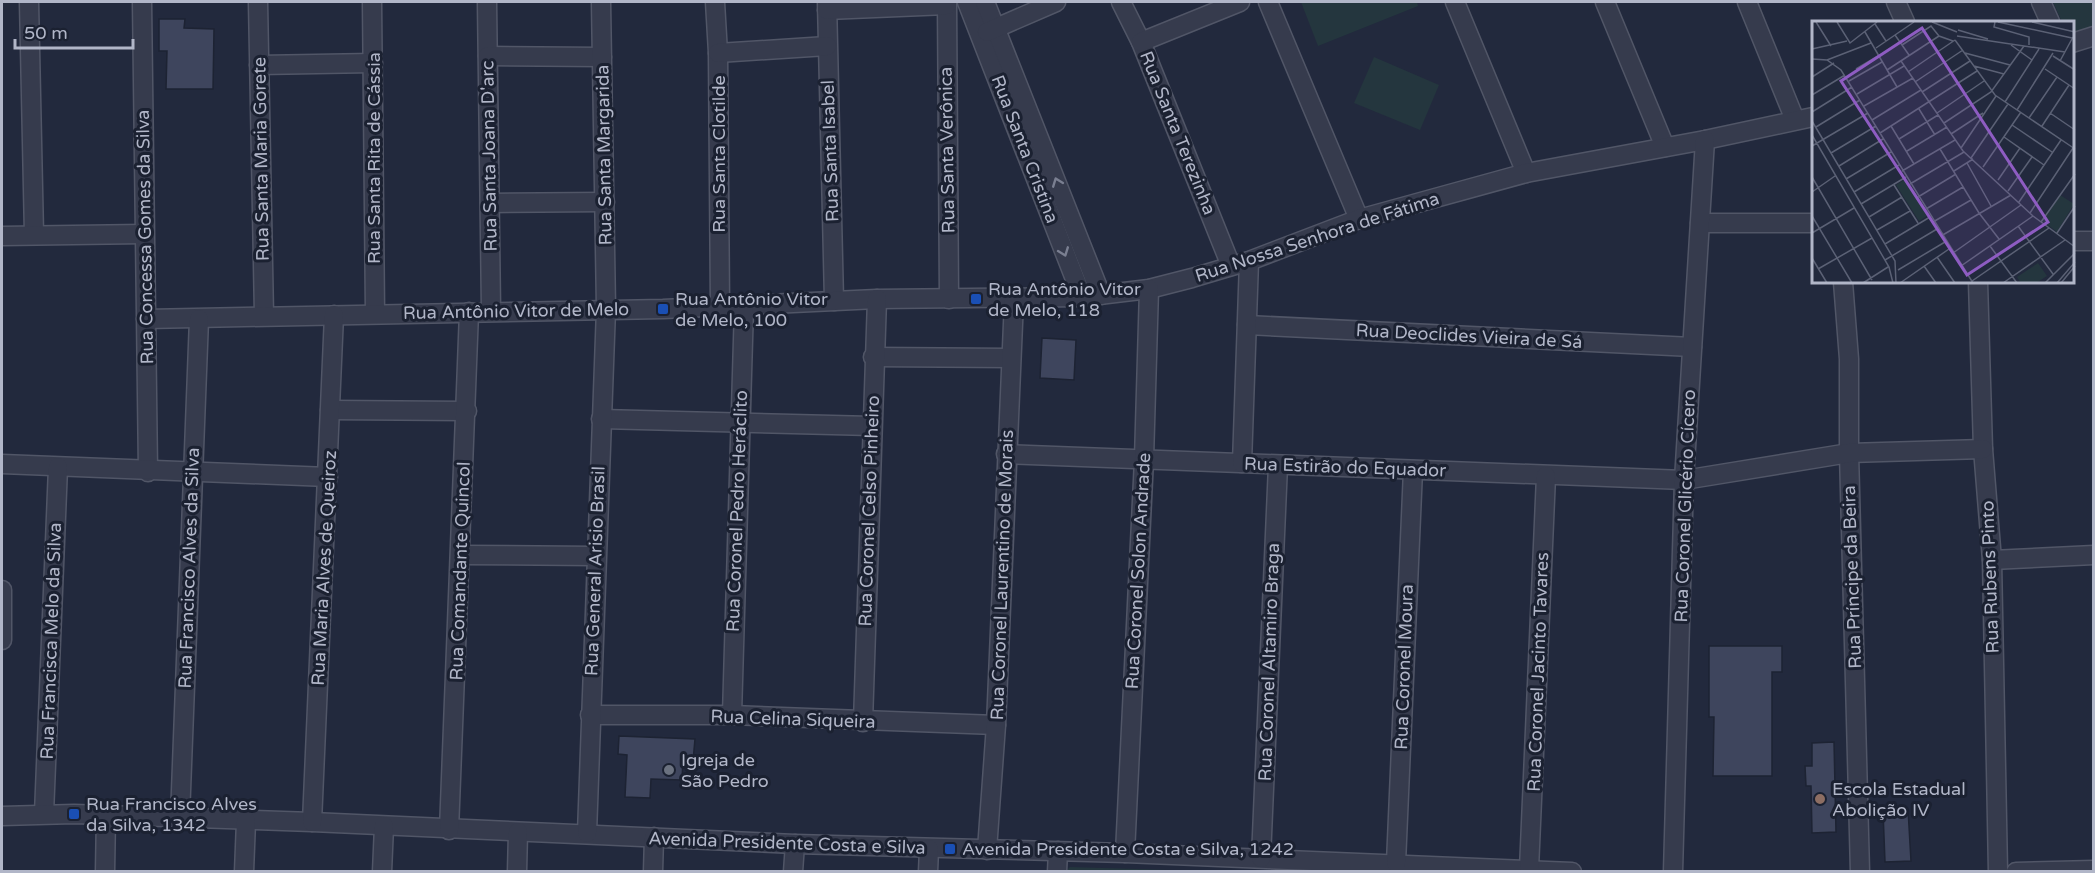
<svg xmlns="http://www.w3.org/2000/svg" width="2095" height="873" viewBox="0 0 2095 873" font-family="'Varela Round',sans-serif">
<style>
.green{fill:#24363e}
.building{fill:#3e455d;stroke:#1d2333;stroke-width:1.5}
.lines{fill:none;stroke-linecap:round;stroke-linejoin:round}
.minor-casing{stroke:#515667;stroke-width:21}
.minor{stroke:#363b4d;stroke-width:18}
.oneway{stroke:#7a7f91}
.transit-dot{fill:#1a4fb4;stroke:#1b2131;stroke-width:2}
.worship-dot{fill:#6b7280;stroke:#1b2131;stroke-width:2}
.education-dot{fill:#8d6e63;stroke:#1b2131;stroke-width:2}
.labels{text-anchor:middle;stroke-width:6;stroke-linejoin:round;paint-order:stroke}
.street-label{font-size:18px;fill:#b1b6c8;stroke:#1b2131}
.poi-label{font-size:18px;fill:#b1b6c8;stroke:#1b2131;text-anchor:start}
.inset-road{fill:none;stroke:#5b6175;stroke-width:1.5}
.view{fill:#8e5cc2;fill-opacity:0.15;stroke:#8e5cc2;stroke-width:3}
.inset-edge{fill:none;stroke:#b1b6c8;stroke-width:3}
</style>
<rect width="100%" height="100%" fill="#22293d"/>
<g class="green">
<polygon points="1301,2 1417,2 1418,6 1318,46"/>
<polygon points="2053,2 2093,2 2093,30 2073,36 2072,22 2062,22"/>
<polygon points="1374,57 1439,85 1420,130 1354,103"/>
<polygon points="1070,867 1203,871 1065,872"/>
</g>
<g class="building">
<polygon points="159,19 185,19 184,28 214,29 213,89 166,89 167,51 159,51"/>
<polygon points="1042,338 1076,340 1074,380 1040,378"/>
<polygon points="1709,646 1782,646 1782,672 1772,672 1772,776 1713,776 1714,717 1709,717"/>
<polygon points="619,736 695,739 693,761 683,760 682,780 651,779 650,798 625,797 627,755 618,754"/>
<polygon points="1834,742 1836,832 1812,833 1811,786 1806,786 1805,766 1812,766 1812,743"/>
<polygon points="1908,809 1911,861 1885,862 1883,811"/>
</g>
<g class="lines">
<defs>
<g id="minor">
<polyline points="29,2 34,235"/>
<polyline points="142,2 148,472"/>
<polyline points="258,2 264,316"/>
<polyline points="372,2 375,314"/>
<polyline points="487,2 491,311"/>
<polyline points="715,2 718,53 720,307"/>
<polyline points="827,2 834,301"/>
<polyline points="947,2 949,299"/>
<polyline points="967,2 1082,297"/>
<polyline points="985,2 1101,295"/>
<polyline points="1121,2 1141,42 1231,266"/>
<polyline points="1268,2 1359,219"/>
<polyline points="1455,2 1526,173"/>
<polyline points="1605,2 1665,147"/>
<polyline points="1747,2 1795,120"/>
<polyline points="1896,2 1905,22"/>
<polyline points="2041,2 2050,22"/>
<polyline points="827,10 947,5"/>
<polyline points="987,32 1056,2"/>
<polyline points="1141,42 1240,2"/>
<polyline points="2072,43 2094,36"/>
<polyline points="718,53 827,46"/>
<polyline points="488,56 602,57"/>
<polyline points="259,65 373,63"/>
<polyline points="490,203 605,202"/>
<polyline points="1700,223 1813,223"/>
<polyline points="2,236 144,234"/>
<polyline points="2072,241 2094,241"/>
<polyline points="1843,282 1849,359 1849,453 1860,872"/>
<polyline points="1978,282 1983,449 1992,560 1998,872"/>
<polyline points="146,319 663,309 877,299 1082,297 1149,289 1192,278 1249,261 1359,219 1526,173 1705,140 1813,117"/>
<polyline points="1247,325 1692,347"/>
<polyline points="873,357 1010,358"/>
<polyline points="330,410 467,411"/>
<polyline points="601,419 872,426"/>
<polyline points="1006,454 1684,480 1849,453 1983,449"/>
<polyline points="1242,463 1249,261"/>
<polyline points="2,464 328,477"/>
<polyline points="461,555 596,556"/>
<polyline points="1992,560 2094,555"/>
<polyline points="2,590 2,640"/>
<polyline points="590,715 732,715 996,725"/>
<polyline points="732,715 744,306"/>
<polyline points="863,722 877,299"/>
<polyline points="44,814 58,467"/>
<polyline points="2,816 74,814 312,822 795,844 1125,853 1572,872"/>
<polyline points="180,817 199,319"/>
<polyline points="312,822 334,315"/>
<polyline points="449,830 469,312"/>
<polyline points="587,833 606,309 601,2"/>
<polyline points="987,850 996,725 1014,300"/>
<polyline points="1125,853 1144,459 1149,289"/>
<polyline points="1261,858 1278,465"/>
<polyline points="1396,863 1413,470"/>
<polyline points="1529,869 1546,476"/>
<polyline points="105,872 106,815"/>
<polyline points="244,872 246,821"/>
<polyline points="382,872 384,826"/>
<polyline points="517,872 518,832"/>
<polyline points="653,872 654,837"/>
<polyline points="793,872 795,844"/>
<polyline points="928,872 929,849"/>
<polyline points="1057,872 1058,851"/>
<polyline points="1673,872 1684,480 1705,140"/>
<polyline points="2016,872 2094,870"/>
</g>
</defs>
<use href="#minor" class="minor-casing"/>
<use href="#minor" class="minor"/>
</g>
<defs><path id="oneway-chevron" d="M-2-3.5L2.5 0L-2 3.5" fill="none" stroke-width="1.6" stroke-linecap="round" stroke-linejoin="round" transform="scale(1.5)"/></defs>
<g class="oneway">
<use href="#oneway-chevron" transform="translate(1057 182) rotate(-111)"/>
<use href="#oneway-chevron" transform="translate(1064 252) rotate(69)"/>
</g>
<g class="transit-dot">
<rect x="970" y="293" width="12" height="12" rx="3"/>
<rect x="657" y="303" width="12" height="12" rx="3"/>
<rect x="68" y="808" width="12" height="12" rx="3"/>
<rect x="944" y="843" width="12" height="12" rx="3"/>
</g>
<circle class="worship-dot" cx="669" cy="770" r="6"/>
<circle class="education-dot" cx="1820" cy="799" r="6"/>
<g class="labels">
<g class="street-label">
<text transform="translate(1178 133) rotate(68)" y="6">Rua Santa Terezinha</text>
<text transform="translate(1025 149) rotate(69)" y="6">Rua Santa Cristina</text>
<text transform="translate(947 150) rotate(-91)" y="6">Rua Santa Verônica</text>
<text transform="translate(830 151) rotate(-92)" y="6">Rua Santa Isabel</text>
<text transform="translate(719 154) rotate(-90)" y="6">Rua Santa Clotilde</text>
<text transform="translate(604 155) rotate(-91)" y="6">Rua Santa Margarida</text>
<text transform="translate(489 156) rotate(-91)" y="6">Rua Santa Joana D'arc</text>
<text transform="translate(374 158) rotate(-90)" y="6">Rua Santa Rita de Cássia</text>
<text transform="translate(261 159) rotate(-91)" y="6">Rua Santa Maria Gorete</text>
<text transform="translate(145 237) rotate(-91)" y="6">Rua Concessa Gomes da Silva</text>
<text transform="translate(1317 237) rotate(-18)" y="6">Rua Nossa Senhora de Fátima</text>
<text transform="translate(516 311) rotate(-1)" y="6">Rua Antônio Vitor de Melo</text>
<text transform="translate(1469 336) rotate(3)" y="6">Rua Deoclides Vieira de Sá</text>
<text transform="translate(1345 467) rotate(2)" y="6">Rua Estirão do Equador</text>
<text transform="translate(1685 506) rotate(-88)" y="6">Rua Coronel Glicério Cícero</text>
<text transform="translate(737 511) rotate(-88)" y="6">Rua Coronel Pedro Heráclito</text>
<text transform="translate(869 511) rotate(-88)" y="6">Rua Coronel Celso Pinheiro</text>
<text transform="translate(189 568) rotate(-88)" y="6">Rua Francisco Alves da Silva</text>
<text transform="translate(324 568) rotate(-87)" y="6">Rua Maria Alves de Queiroz</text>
<text transform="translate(460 571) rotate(-88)" y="6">Rua Comandante Quincol</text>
<text transform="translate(595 571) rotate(-88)" y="6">Rua General Arisio Brasil</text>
<text transform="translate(1138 571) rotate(-87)" y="6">Rua Coronel Solon Andrade</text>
<text transform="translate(1002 575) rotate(-88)" y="6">Rua Coronel Laurentino de Morais</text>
<text transform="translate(1852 577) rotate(-92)" y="6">Rua Príncipe da Beira</text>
<text transform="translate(1990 577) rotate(-92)" y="6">Rua Rubens Pinto</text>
<text transform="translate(51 641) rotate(-88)" y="6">Rua Francisca Melo da Silva</text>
<text transform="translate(1269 662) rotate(-88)" y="6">Rua Coronel Altamiro Braga</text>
<text transform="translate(1404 667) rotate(-88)" y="6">Rua Coronel Moura</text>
<text transform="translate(1538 672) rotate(-88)" y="6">Rua Coronel Jacinto Tavares</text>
<text transform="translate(793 719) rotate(2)" y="6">Rua Celina Siqueira</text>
<text transform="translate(787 843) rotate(2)" y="6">Avenida Presidente Costa e Silva</text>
</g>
<g class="poi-label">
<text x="988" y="295">Rua Antônio Vitor<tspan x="988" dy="21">de Melo, 118</tspan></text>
<text x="675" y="305">Rua Antônio Vitor<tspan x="675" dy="21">de Melo, 100</tspan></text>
<text x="681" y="766">Igreja de<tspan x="681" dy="21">São Pedro</tspan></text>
<text x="1832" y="795">Escola Estadual<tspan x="1832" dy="21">Abolição IV</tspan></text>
<text x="86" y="810">Rua Francisco Alves<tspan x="86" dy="21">da Silva, 1342</tspan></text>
<text x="962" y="855">Avenida Presidente Costa e Silva, 1242</text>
</g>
</g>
<g transform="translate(1812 21)">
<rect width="262" height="262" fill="#22293d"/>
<path d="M94 158 115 195 107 200 84 164ZM248 174 262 183 245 211 231 200ZM226 242 235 255 224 262H209L205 256Z" fill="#24363e"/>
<path class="inset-road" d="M4 1 19 25M25 1 38 22 65 1M120 1 145 11M183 1 182 6 217 16V24M186 1 260 17M220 1 263 11M63 3 74 20M146 9 176 18M53 11 85 66M83 14 97 34M145 15 253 31M143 19 183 74 263 128M90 24 119 5 127 15 141 20M199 24 220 39M64 27 102 1M0 28 35 20M153 32 198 44M241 35 263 49M0 38 15 39 29 49 161 262M15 39 59 22M89 40 151 130 221 195 263 226M248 40 261 16M162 45 192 53M44 48 66 35M233 48 263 68M75 49 127 15M96 51 143 19M0 56 22 42M37 60 70 41M103 61 151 29M110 71 158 40M45 73 92 45M0 74 33 54M193 81 227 28M52 85 101 57M107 88 123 114M205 89 241 32M0 91 40 66M125 92 172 60M238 92 263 109M217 97 245 56M60 99 109 69M0 100 83 240 84 262M132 102 179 71 212 25M200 104 240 131M79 105 102 143M230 105 257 64M4 106 48 79M68 112 165 50M139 113 171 92M0 114 77 246 81 262M192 116 232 144M87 118 126 94M0 125 56 92M149 127 184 75M128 128 167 192 187 218M95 130 135 106M19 132 64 105M159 137 196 83M155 142 179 185M27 145 71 118M171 146 209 91M90 150 143 119M142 150 161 138M0 156 60 259M34 158 79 131M186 159 208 127M98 163 152 131M82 164 106 202M196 170 220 136M0 171 23 155M42 171 87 144M106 176 144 153M207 181 249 119M49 183 94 156M114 188 151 166M218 192 261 127M0 195 40 262M57 196 90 176M121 201 159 179M229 201 263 153M206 205 241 253M65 209 98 190M0 212 42 187M245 212 263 185M129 215 199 174M73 223 118 196M178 225 205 262M141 232 209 184M125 236 143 262M0 237 15 262M73 239 125 208M112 245 124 262M149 245 221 195M6 248 60 217M86 249 133 221M160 260 237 207M51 262 76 246M88 262 137 228M191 262 253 219M233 262 263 232M245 262 263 241M249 262 263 245"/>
<path class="view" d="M110 7 236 201 155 254 29 60Z"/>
<rect width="262" height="262" class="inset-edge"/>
</g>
<rect width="2095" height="873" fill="none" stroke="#b1b6c8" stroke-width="6"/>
<path d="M15 39v9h118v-9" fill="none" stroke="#b1b6c8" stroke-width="3"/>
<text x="24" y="39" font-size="18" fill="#b1b6c8" stroke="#1b2131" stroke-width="4.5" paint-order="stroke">50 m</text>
</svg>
